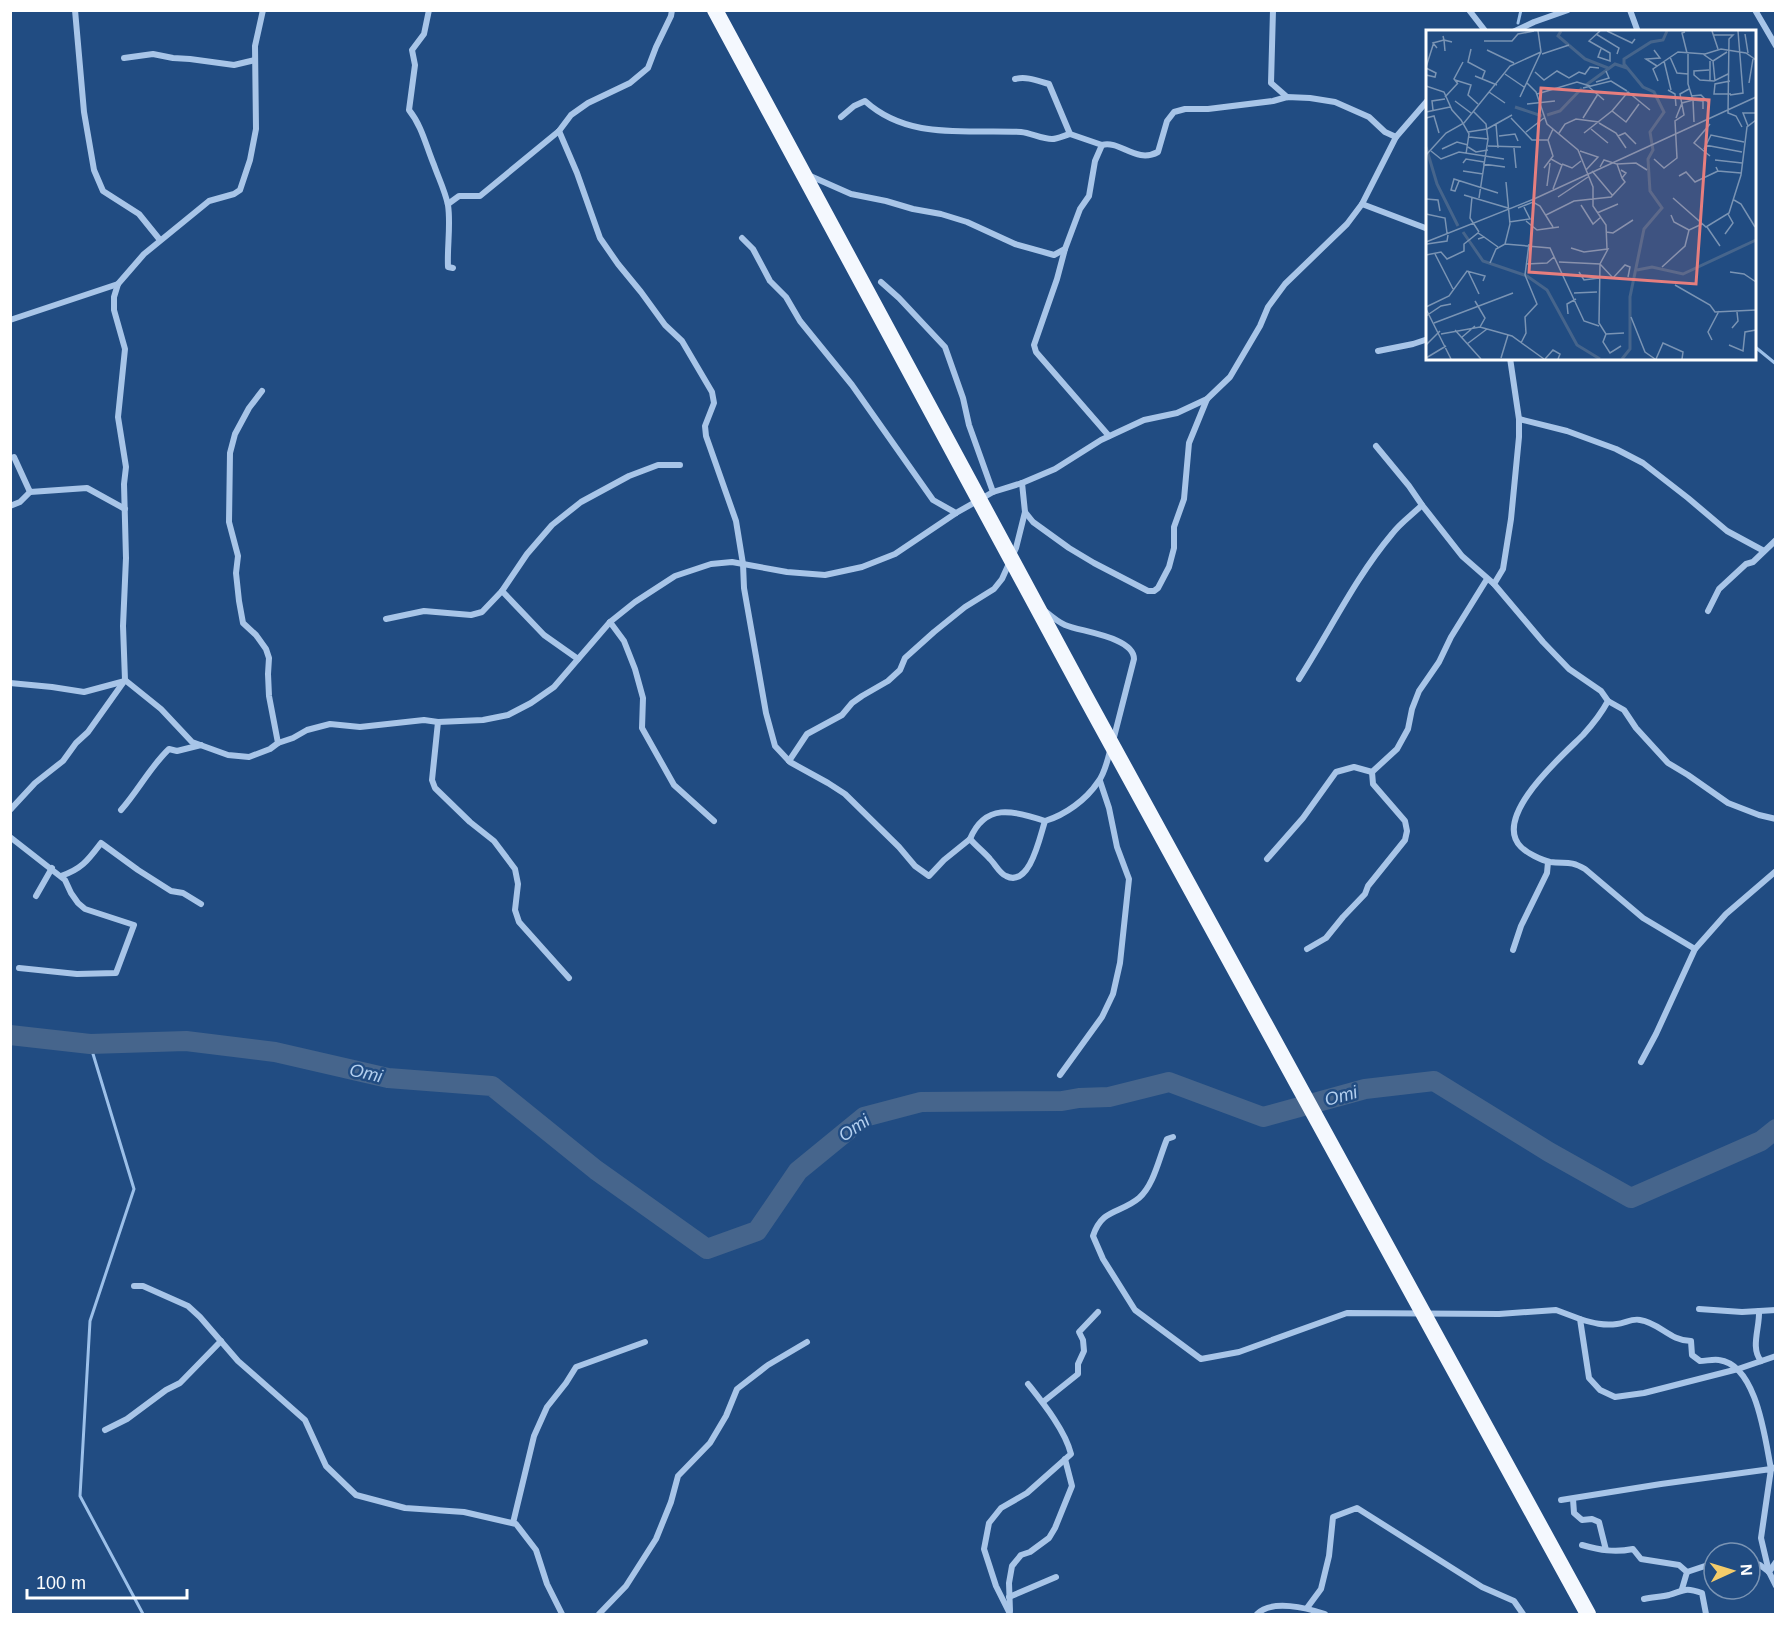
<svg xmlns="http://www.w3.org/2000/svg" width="1786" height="1625" viewBox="0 0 1786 1625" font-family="Helvetica,sans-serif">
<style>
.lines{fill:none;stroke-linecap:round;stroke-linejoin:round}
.stream{stroke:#9cc0e9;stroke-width:3}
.river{stroke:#46658c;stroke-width:20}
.minor{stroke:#a8c5e8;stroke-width:6}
.trunk{stroke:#f4f8fe;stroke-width:16}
.labels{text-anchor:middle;stroke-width:5;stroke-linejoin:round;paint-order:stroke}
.water-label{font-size:18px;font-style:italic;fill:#b3cfef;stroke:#214c82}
.inset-river{fill:none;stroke:#46658c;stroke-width:3}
.inset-road{fill:none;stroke:#7a94b4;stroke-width:1.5}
.view{fill:#e67e7e;fill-opacity:0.15;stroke:#e67e7e;stroke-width:3}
.inset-edge{fill:none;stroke:#fff;stroke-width:3}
</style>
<rect width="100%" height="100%" fill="#214c82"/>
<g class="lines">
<g class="stream">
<polyline points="1518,23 1521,10"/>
<polyline points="1754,346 1776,364"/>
<polyline points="90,1044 134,1189 90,1321 80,1496 143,1614"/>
</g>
<polyline class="river" points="10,1035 90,1044 186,1041 275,1052 388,1078 492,1086 596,1170 707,1249 757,1231 798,1171 864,1117 921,1102 1062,1101 1079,1098 1109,1097 1169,1082 1263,1117 1365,1089 1434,1081 1549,1152 1631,1198 1761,1141 1776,1129"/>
<g class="minor">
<polyline points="75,10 84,112 94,170 103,191 139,214 160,240"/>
<path d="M429 10 424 34 412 50 415 65 409 110C422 126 426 146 434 165 439 179 445 191 448 205 451 225 447 246 448 267L453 268"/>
<polyline points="1273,10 1271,83 1287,97"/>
<polyline points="1469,10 1486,32"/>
<polyline points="1630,10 1638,32"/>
<polyline points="1755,10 1776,46"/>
<polyline points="1513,32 1534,22 1568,10"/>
<polyline points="124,58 153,54 173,58 190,59 234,65 255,60"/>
<path d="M1015 79C1027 76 1038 81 1049 84L1070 134 1102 145C1120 140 1136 164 1158 152L1167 121 1174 112 1185 109H1208L1273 101 1287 97 1310 98 1335 102 1369 117 1385 132 1396 137"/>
<path d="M841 117 854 106 865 101C909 141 967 129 1021 132 1031 133 1042 139 1052 139 1058 139 1065 135 1070 134"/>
<path d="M559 131 577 173 600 238 618 264 641 292 665 325 682 341 712 392 714 403 705 426 706 436 736 521 743 564 744 588 766 713 775 746 790 762 828 783 845 794 899 847 915 866 929 876 944 860 970 839C976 846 984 852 990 859 995 864 1000 874 1006 876 1030 888 1040 836 1045 821"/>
<polyline points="808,175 851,194 886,201 913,209 941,214 967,222 1015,244 1054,255 1065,249 1080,209 1089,196 1095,161 1102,145"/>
<polyline points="448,204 459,196 480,196 559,131 571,115 588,103 630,83 648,68 656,47 671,16 672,10"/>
<polyline points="1362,204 1428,229"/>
<polyline points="742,238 753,249 770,281 786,297 800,321 852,385 933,500 956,513"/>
<polyline points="1065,249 1057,279 1034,345 1036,352 1109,436"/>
<polyline points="881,282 899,298 945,347 963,398 969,425 993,492"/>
<polyline points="10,320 118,284 144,254 209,201 234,194 240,190 250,160 256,129 255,46 263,10"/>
<polyline points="1378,351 1413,344 1428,339"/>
<polyline points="1519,419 1567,431 1616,449 1643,463 1688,498 1727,531 1764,551"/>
<path d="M1376 446 1409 486 1422 505 1462 556 1494 584 1543 642 1569 669 1601 691 1608 701C1601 714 1593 724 1583 735 1563 755 1491 817 1521 847 1527 853 1541 860 1550 862 1566 864 1570 860 1585 869L1643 918 1695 949"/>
<polyline points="14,457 30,492 87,488 125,509"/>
<polyline points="1022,483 1025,512 1033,522 1069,548 1094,563 1148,591 1154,591 1158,588 1169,567 1174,548 1174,527 1184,499 1189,443 1207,399"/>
<polyline points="10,506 20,502 30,492"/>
<polyline points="1494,584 1503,569 1511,519 1519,437 1519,419 1510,358"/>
<path d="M1045 611C1051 616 1058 622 1065 625 1082 632 1134 637 1134 659L1113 741"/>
<polyline points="1708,611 1719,589 1746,564 1753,562 1776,540"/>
<polyline points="386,619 424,611 471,615 482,612 502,591"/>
<polyline points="610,622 624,641 635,669 643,698 642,728 674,785 714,821"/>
<polyline points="578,659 544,635 502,591 527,554 552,525 581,502 629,476 658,465 680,465"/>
<path d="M1299 679C1330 631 1355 578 1392 534 1400 523 1412 515 1422 505"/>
<polyline points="125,680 161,709 192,742 228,755 249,757 270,749 278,743 269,696 268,674 269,658 266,649 256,635 243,623 239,601 236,573 238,556 229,522 230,453 235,434 249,408 262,391"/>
<polyline points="10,683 52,687 84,692 125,681"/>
<polyline points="1608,701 1624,710 1636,728 1668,763 1688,775 1728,803 1759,815 1776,819"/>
<polyline points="438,722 432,780 435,788 470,822 494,841 515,869 518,884 515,910 519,922 569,978"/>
<polyline points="278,743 293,738 307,730 330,724 360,727 424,720 438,722 483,720 508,715 531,703 554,687 610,622 635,602 675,576 711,564 732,562 787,572 825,575 862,567 895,554 956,513 993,492 1022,483 1055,469 1101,440 1144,420 1177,413 1207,399 1230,377 1260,326 1268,307 1285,284 1347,224 1362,204 1396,137 1428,100"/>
<polyline points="789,761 807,734 842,715 852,703 862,696 888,681 900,670 905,658 934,632 965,607 994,589 1002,579 1016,548 1025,512"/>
<polyline points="10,810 35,783 63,761 76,743 88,732 125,680 123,626 126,558 124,484 126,467 118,417 125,349 114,310 114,297 118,284"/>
<path d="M121 810C138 791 150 767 169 749L177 751 201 745"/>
<polyline points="10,837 65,880 71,893 78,903 85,909 134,925 116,973 77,974 19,968"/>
<path d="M970 839C985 803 1013 810 1045 821 1065 815 1086 800 1098 782 1103 776 1108 759 1110 751"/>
<polyline points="1267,859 1303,818 1336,772 1354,767 1372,772 1397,749 1408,729 1412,709 1419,691 1439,662 1451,637 1487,579"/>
<path d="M61 876C82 869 88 860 101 843L138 870 171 891 183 893 201 904"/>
<polyline points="36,896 52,868"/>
<polyline points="1307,949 1326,938 1343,917 1365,894 1368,886 1405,840 1407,831 1405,821 1373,784 1372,772"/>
<polyline points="1513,950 1521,926 1547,873 1548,862"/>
<polyline points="1641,1062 1656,1034 1695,949 1726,914 1776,871"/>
<polyline points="1060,1075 1102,1017 1113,994 1120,963 1129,879 1117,847 1109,808 1100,781"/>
<path d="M1173 1137 1167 1139C1159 1158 1154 1185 1139 1198 1120 1214 1102 1208 1093 1236L1103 1259 1135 1310 1201 1359 1239 1352 1347 1313 1499 1314 1556 1310 1580 1319 1589 1378 1600 1390 1615 1397 1644 1393 1738 1369 1776 1356"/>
<polyline points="134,1286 143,1286 188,1306 200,1317 238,1361 305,1420 326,1466 356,1495 405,1508 464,1512 516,1524 536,1550 547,1584 562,1614"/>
<polyline points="1699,1309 1742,1312 1776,1310"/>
<path d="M1759 1311C1760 1327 1750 1348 1761 1361"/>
<path d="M1580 1319C1593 1323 1604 1326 1617 1324 1625 1323 1633 1318 1640 1320 1660 1323 1670 1341 1691 1341L1692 1355 1700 1361C1706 1361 1713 1359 1719 1360 1757 1365 1765 1439 1771 1469L1776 1467"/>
<polyline points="1043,1402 1078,1374 1078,1364 1084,1351 1083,1340 1079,1332 1098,1312"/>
<polyline points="105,1430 127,1419 166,1390 180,1383 221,1341"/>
<polyline points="1573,1499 1574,1513 1582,1520 1592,1519 1599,1522 1606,1550"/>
<polyline points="1561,1500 1661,1484 1771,1469 1761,1538 1769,1572"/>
<polyline points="513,1523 534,1436 547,1407 566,1383 576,1367 645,1342"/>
<path d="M1582 1545C1600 1550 1614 1553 1633 1549L1641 1559 1679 1565 1687 1572 1682 1589"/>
<polyline points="1750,1561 1760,1565 1769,1572"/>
<polyline points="1776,1562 1769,1572 1776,1586"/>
<polyline points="1687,1572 1714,1563"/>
<polyline points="1009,1597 1056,1577"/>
<path d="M1644 1599C1652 1597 1661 1597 1669 1595 1685 1590 1685 1587 1702 1593L1706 1614"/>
<polyline points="1307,1608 1321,1589 1329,1556 1333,1517 1357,1508 1482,1587 1514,1601 1523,1614"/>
<polyline points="1010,1611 1009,1583 1012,1566 1021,1555 1030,1552 1049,1538 1055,1528 1072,1486 1065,1459"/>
<polyline points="599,1614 626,1586 656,1539 671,1502 678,1476 710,1443 726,1416 737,1389 768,1365 807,1342"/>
<path d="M1010 1614 996 1586 984 1549 989 1523 1001 1508 1027 1493 1071 1454C1065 1430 1043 1403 1028 1384"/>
<path d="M1257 1614C1272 1599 1307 1608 1325 1614"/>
</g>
<polyline class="trunk" points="715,10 1084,694 1588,1614"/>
</g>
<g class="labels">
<g class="water-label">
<text transform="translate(366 1073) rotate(13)" y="6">Omi</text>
<text transform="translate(1341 1096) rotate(-15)" y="6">Omi</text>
<text transform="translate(854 1128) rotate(-34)" y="6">Omi</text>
</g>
</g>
<g transform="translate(1426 30)">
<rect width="330" height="330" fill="#214c82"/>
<path class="inset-river" d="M135 1 132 6 159 29 182 38M160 55 189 34 201 38M89 77 116 86M121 85 134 81 156 58M0 117 11 154 32 196M37 202 57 231 101 246 121 260 151 315 174 329M211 240 226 237 257 244 330 210M196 329 204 319V267L218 199 236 178 224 161 222 129 227 120 224 102 238 82 228 62 217 57 198 34V29L225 12 237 10 241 1"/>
<path class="inset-road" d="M174 1 163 11 184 23V31L172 27 175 19M181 1 206 13 209 9M286 1 292 19M259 2 256 3 261 23M170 4 193 18 191 24M319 4 322 23M288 5H307L303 9 302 83 310 86 316 97M58 11H86L92 4 108 1M11 18 7 13 18 10 17 6M45 19 42 32 59 41 56 49M61 20 88 33M228 20 234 28 220 29 231 36M19 21 18 10 26 12M116 24 143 15M277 24 287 31 301 22M244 27 251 43 262 44M238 31 245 60M287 31 289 51M0 37 8 12M0 38 10 43 9 47 0 45M283 40 268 41V45L274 50 288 51 302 44M109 42 118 50 131 41 143 48 153 42 159 44 164 37 173 38M79 44 98 57M49 46 71 55M29 50 45 55 42 65 52 74M284 50V31M232 51 227 39 252 22 279 24 295 19 320 23 330 30M304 51 289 54 288 64H305M170 52 183 48 180 41M101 53 110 62 121 94 152 120 167 157V176L180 195 181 219M323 53 327 29M32 54 28 49 37 32M0 56 18 62 26 80 35 90 43 104 40 124M163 57 178 70M157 58 185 51 201 61M242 60 249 64 250 76M63 62 79 73M111 64 151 52 164 56M304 65 317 63 312 1M265 66 275 65 283 73M19 67 32 53M94 67 115 22M29 71 45 83M101 74 129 71M7 80 6 71 19 69M47 81 60 94 62 109 53 168M186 81 202 62 224 80M0 82 24 77M0 88 8 86 13 103M85 88 106 110H122M157 88 172 64M250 88 256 73 267 70 262 54V24M268 92 267 70 277 71V79M173 93 190 103 200 118M70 94 72 118M322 96 317 83H330M61 99 86 85M165 99 182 113M42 102 61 99M100 102 118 88M133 103 139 94 150 89 173 92M158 103 186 81 200 92 213 74M73 106 89 104 92 111M192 106 199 103 210 114M43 107 62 109M279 115 316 122M62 116 95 117M42 117 50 122 62 120M88 118 90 138M16 119 31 112 42 115M278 119 285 105 318 112M5 121 15 129 33 122 78 129M154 121 172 127 160 140M0 125 20 103 38 93 84 36 115 22 112 1M284 126 268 113 284 94M125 129 136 135 127 159M228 129 238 138 251 128 249 91 258 85 254 64 263 59M289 130 316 133M37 133 40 129 58 132M57 134 79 137M136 134 146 138 155 131M191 134 210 133 221 140M174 137 178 130 191 134 196 148M290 137 292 141 315 143M118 138 127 126 122 110 127 99M37 141 57 144M166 141 187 166M253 146 260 142 269 152 292 141M33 151 29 161 25 160 28 149 72 163M121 156 124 133M38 165 82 178M46 167 44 188 53 202M132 167 162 147M247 168 280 197 303 183 315 145 321 97 330 90M0 169 12 170 14 181M308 170 315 174 329 197M155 175 167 194 175 187M92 178 107 172 114 176 127 197M171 183 192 174M0 184 19 188 21 203M120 185 148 171 185 167 199 152 196 148 200 143 195 140M245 185 248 192 263 200M100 191 111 200 133 197M83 192 104 189 98 177M281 197 294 216M180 202 187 203 207 190M299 204 307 193 302 184M52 209 58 207 72 217M0 212 108 169 330 67M1 214 21 211 22 205M79 214 84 194 80 152M145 218 158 222 182 219 174 234 173 293 180 304 177 312 184 323 195 316M9 224 27 259M0 225 15 222 21 229 38 221V214L52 203 58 207M133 232 174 234 187 248 199 235 204 237 202 247M64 233 70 219 79 214 124 218 158 291 173 296M100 234 121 233 128 227M236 237 259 216 263 200 276 194M42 241 53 264M153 242 158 250 173 248M304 242 318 244 330 252M249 255 284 275 289 282 330 280M148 263 171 262M49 271 59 288 54 297M0 277 23 266 41 241 59 246 57 251M0 279 25 329M142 284 141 274 150 269M0 286 15 276 25 274M205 287 219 322 229 329M8 293 87 263M306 298 312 291 311 282M29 300 55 329M15 304 54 297 86 306 118 329M180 304 198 303M35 308 49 296M286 310 282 302 293 281M95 313 100 303 99 287 111 274 99 245 103 214M41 314 61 299M0 315 14 301M303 315 317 321 319 302 330 300M0 328 20 316M75 328 82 305M119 329 127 320 134 324 132 329M230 329 237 313 257 322 256 329"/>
<path class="view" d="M115 58 283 70 270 254 103 242Z"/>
<rect width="330" height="330" class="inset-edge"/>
</g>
<rect width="1786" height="1625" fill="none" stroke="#ffffff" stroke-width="24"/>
<g transform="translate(1732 1571) rotate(86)"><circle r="28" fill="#214c82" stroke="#7a94b4" stroke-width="1.5"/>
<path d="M0-4.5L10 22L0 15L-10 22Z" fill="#f4cc6a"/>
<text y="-9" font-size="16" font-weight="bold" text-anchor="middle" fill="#ffffff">N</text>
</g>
<path d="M27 1589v9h160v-9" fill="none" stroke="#ffffff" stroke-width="3"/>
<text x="36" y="1589" font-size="18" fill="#ffffff" stroke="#214c82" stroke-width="4.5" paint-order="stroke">100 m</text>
</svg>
